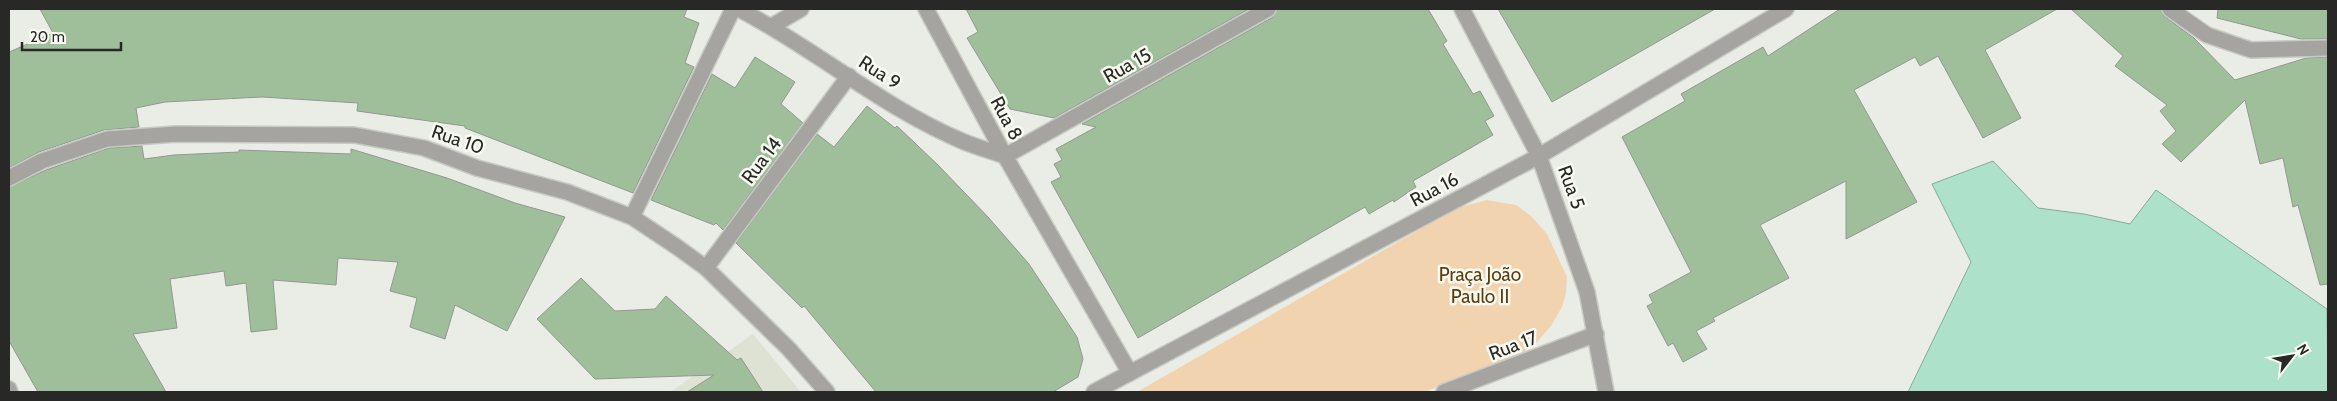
<svg xmlns="http://www.w3.org/2000/svg" width="2337" height="401" viewBox="0 0 2337 401" font-family="Cabin,sans-serif">
<style>
.built{fill:#dee2d3}
.green{fill:#f1d3af}
.water{fill:#aee1ca;stroke:#86aa99}
.building{fill:#9fbf9b;stroke:#939892}
.lines{fill:none;stroke-linecap:round;stroke-linejoin:round}
.lane-casing{stroke:#c7cac3;stroke-width:18}
.street-casing{stroke:#c7cac3;stroke-width:18}
.lane{stroke:#a5a4a1;stroke-width:15}
.street{stroke:#a5a4a1;stroke-width:15}
.labels{text-anchor:middle;stroke-width:5;stroke-linejoin:round;paint-order:stroke}
.street-label{font-size:19px;fill:#282926;stroke:#f8faf2}
.park-label{font-size:19px;fill:#5c3d0f;stroke:#f8faf2}
</style>
<rect width="100%" height="100%" fill="#eaede5"/>
<polygon class="built" points="753,334 801,392 670,392"/>
<polygon class="green" points="1487,200 1516,205 1531,216 1547,234 1567,277 1566,293 1562,307 1551,326 1529,351 1424,392 1137,392 1457,208"/>
<polygon class="water" points="1993,161 2038,208 2084,214 2130,224 2156,190 2327,309 2328,392 1908,392 1971,262 1932,184"/>
<g class="building">
<polygon points="40,9 687,9 684,17 699,23 685,63 694,67 633,193 465,128 465,126 357,111 358,103 262,97 165,102 136,108 139,127 104,130 39,152 9,168 9,52 53,33"/>
<polygon points="966,9 1249,9 1054,118 1010,109 967,38 978,32"/>
<polygon points="1277,9 1428,9 1447,41 1443,44 1473,94 1480,91 1494,116 1485,121 1493,135 1413,181 1416,187 1394,202 1393,200 1369,214 1365,207 1138,338 1051,182 1061,177 1054,164 1062,160 1056,149 1096,127 1082,124 1273,17"/>
<polygon points="1498,9 1715,9 1552,102"/>
<polygon points="1840,9 2057,9 1985,50 2021,118 1983,138 1938,56 1920,66 1915,57 1854,90 1917,202 1846,239 1846,181 1760,225 1789,278 1713,318 1715,321 1696,331 1707,349 1683,362 1673,343 1668,346 1647,306 1653,303 1649,295 1691,272 1622,137 1685,101 1681,94 1763,47 1768,56"/>
<polygon points="2071,9 2161,9 2164,16 2194,38 2235,80 2306,58 2328,57 2328,284 2320,285 2298,205 2293,207 2283,158 2260,164 2245,100 2181,162 2162,144 2176,131 2160,111 2167,105 2115,66 2123,56"/>
<polygon points="2218,9 2328,9 2328,39 2301,39 2217,18"/>
<polygon points="755,57 795,82 781,104 803,123 723,230 716,223 714,225 651,200 712,74 735,88"/>
<polygon points="867,106 895,128 897,126 938,165 988,217 1029,264 1077,337 1083,359 1078,377 1053,392 876,392 804,306 802,308 736,243 817,134 834,147"/>
<polygon points="142,146 144,159 174,155 239,152 239,150 351,154 351,149 447,178 515,203 565,217 507,331 455,305 445,339 410,327 417,298 390,291 398,262 338,258 336,285 273,280 277,329 251,332 246,283 226,286 224,271 170,279 177,328 133,334 166,392 38,392 9,341 9,187 46,170 109,148"/>
<polygon points="581,278 615,311 655,309 666,296 737,360 741,358 763,392 687,392 714,375 595,379 537,319"/>
</g>
<g class="lines">
<defs>
<polyline id="lane" points="2170,9 2207,35 2251,50 2328,48"/>
<g id="street">
<path d="M739 9C815 49 882 107 962 141 976 147 991 151 1005 156L1268 9"/>
<polyline points="926,9 1005,156 1130,373"/>
<polyline points="1462,9 1539,156 1587,292 1606,392"/>
<polyline points="772,26 801,9"/>
<polyline points="9,178 42,161 107,139 176,134 354,135 424,148 477,168 567,192 632,217 677,247 706,268 789,349 827,392"/>
<polyline points="632,217 733,9"/>
<polyline points="706,268 849,76"/>
<polyline points="9,389 10,392"/>
<polyline points="1094,392 1539,156 1786,9"/>
<polyline points="1444,392 1596,334"/>
</g>
</defs>
<use href="#lane" class="lane-casing"/>
<use href="#street" class="street-casing"/>
<use href="#lane" class="lane"/>
<use href="#street" class="street"/>
</g>
<g class="labels">
<g class="street-label">
<text transform="translate(1127 65) rotate(-29)" y="7">Rua 15</text>
<text transform="translate(880 72) rotate(33)" y="7">Rua 9</text>
<text transform="translate(1007 118) rotate(62)" y="7">Rua 8</text>
<text transform="translate(458 139) rotate(19)" y="7">Rua 10</text>
<text transform="translate(761 160) rotate(-53)" y="7">Rua 14</text>
<text transform="translate(1572 187) rotate(70)" y="7">Rua 5</text>
<text transform="translate(1434 189) rotate(-28)" y="7">Rua 16</text>
<text transform="translate(1513 345) rotate(-21)" y="7">Rua 17</text>
</g>
<g class="park-label">
<text x="1480" y="281">Praça João<tspan x="1480" dy="22">Paulo II</tspan></text>
</g>
</g>
<rect width="2337" height="401" fill="none" stroke="#282926" stroke-width="20"/>
<g transform="translate(2292 356) rotate(59)" stroke="#f8faf2" stroke-width="4" paint-order="stroke">
<path d="M0-4L9 19L0 12L-9 19Z" fill="#282926"/>
<text y="-8" font-size="14" font-weight="bold" text-anchor="middle" fill="#282926">N</text>
</g>
<path d="M22 42v8h99v-8" fill="none" stroke="#282926" stroke-width="2.5"/>
<text x="30" y="42" font-size="15" fill="#282926" stroke="#f8faf2" stroke-width="4" paint-order="stroke">20 m</text>
</svg>
